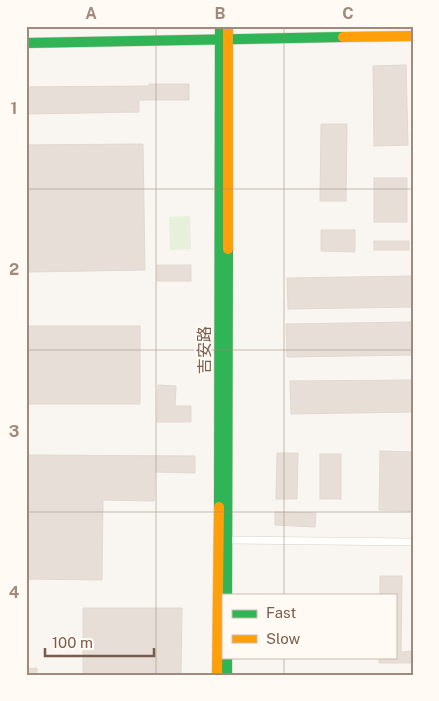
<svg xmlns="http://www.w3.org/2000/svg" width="439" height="701" viewBox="0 0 439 701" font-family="'Public Sans','Noto Sans SC',sans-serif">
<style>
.green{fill:#e7f0db}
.building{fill:#e6ded7;stroke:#e2d8d2}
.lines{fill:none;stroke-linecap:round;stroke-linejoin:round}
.street-casing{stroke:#d7d1cb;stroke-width:8}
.fast-casing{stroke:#d9d2cb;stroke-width:11}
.slow-casing{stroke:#d9d2cb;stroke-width:11}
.street{stroke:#fefefd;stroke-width:7}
.fast{stroke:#30b455;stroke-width:10}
.slow{stroke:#ff9f0a;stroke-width:10}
.grid{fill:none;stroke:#9f8a7d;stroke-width:1;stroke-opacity:0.55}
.labels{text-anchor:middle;stroke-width:4;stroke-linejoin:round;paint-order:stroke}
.street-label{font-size:16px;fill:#7a5c4d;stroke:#fffaf3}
.neatline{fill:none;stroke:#9f8a7d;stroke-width:2}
.grid-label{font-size:16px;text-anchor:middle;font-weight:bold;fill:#9f8a7d}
</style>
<rect width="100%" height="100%" fill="#f9f5f0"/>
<polygon class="green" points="190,216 191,249 170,250 169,217"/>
<g class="building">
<polygon points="406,65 408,145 374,146 373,66"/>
<polygon points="149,84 189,84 189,100 139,100 139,112 26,114 26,87 149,86"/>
<polygon points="321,124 347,124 346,201 320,201"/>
<polygon points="143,144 145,270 26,272 26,145"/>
<rect x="374" y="178" width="33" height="44"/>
<polygon points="321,230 355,230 355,252 321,251"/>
<rect x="374" y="241" width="35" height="9"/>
<rect x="157" y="265" width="34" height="16"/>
<polygon points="413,276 413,307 288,309 287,278"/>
<polygon points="413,322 413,355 287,357 286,324"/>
<rect x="26" y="326" width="114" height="78"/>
<polygon points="413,380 413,412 291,414 290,381"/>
<polygon points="158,385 176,386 175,406 191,406 191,422 157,422"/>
<polygon points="380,451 413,452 413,511 379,510"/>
<polygon points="277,453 298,453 297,499 276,499"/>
<rect x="320" y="454" width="21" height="45"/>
<polygon points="26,455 195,456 195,473 155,472 154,501 103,500 102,580 26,579"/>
<polygon points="275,512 316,513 315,527 275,525"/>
<polygon points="380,576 402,576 401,652 413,651 413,663 379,663 379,657 395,657 395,595 380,595"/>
<polygon points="83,608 182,608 181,675 83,675"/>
<polygon points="37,668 37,675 26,675 26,669"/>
</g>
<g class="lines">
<defs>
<polyline id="street" points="227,540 413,542"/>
<g id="fast">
<polyline points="26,43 343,37"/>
<polyline points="219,507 220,26"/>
<polyline points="227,595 228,249"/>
<polyline points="227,657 227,675"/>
</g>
<g id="slow">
<polyline points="343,37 413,36"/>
<polyline points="228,249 228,26"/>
<polyline points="217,675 219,507"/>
</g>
</defs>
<use href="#street" class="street-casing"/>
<use href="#fast" class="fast-casing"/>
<use href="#slow" class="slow-casing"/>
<use href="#street" class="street"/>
<use href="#fast" class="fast"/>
<use href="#slow" class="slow"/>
</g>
<path class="grid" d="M156 26V675M284 26V595M26 189H413M26 350H413M26 512H413M284 657V675"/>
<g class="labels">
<g class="street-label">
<text transform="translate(204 350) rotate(-90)" y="6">吉安路</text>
</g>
</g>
<rect width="439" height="701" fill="none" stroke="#fffaf3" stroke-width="55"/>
<rect x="222" y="594" width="175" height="65" fill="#fffaf3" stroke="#cabbb1"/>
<rect x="232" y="610" width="25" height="8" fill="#30b455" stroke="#cabbb1"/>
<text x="266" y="618" font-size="15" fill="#7a5c4d">Fast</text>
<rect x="232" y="635" width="25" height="8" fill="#ff9f0a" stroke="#cabbb1"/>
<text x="266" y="644" font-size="15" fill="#7a5c4d">Slow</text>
<path d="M45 648v8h109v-8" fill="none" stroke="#7a5c4d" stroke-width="2.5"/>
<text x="52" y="648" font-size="15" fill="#7a5c4d" stroke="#fffaf3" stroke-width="4" paint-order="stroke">100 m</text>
<rect x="28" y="28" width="384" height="646" class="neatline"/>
<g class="grid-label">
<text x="91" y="19">A</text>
<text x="220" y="19">B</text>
<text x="348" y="19">C</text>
<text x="14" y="114">1</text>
<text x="14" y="275">2</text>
<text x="14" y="437">3</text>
<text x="14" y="598">4</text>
</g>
</svg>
